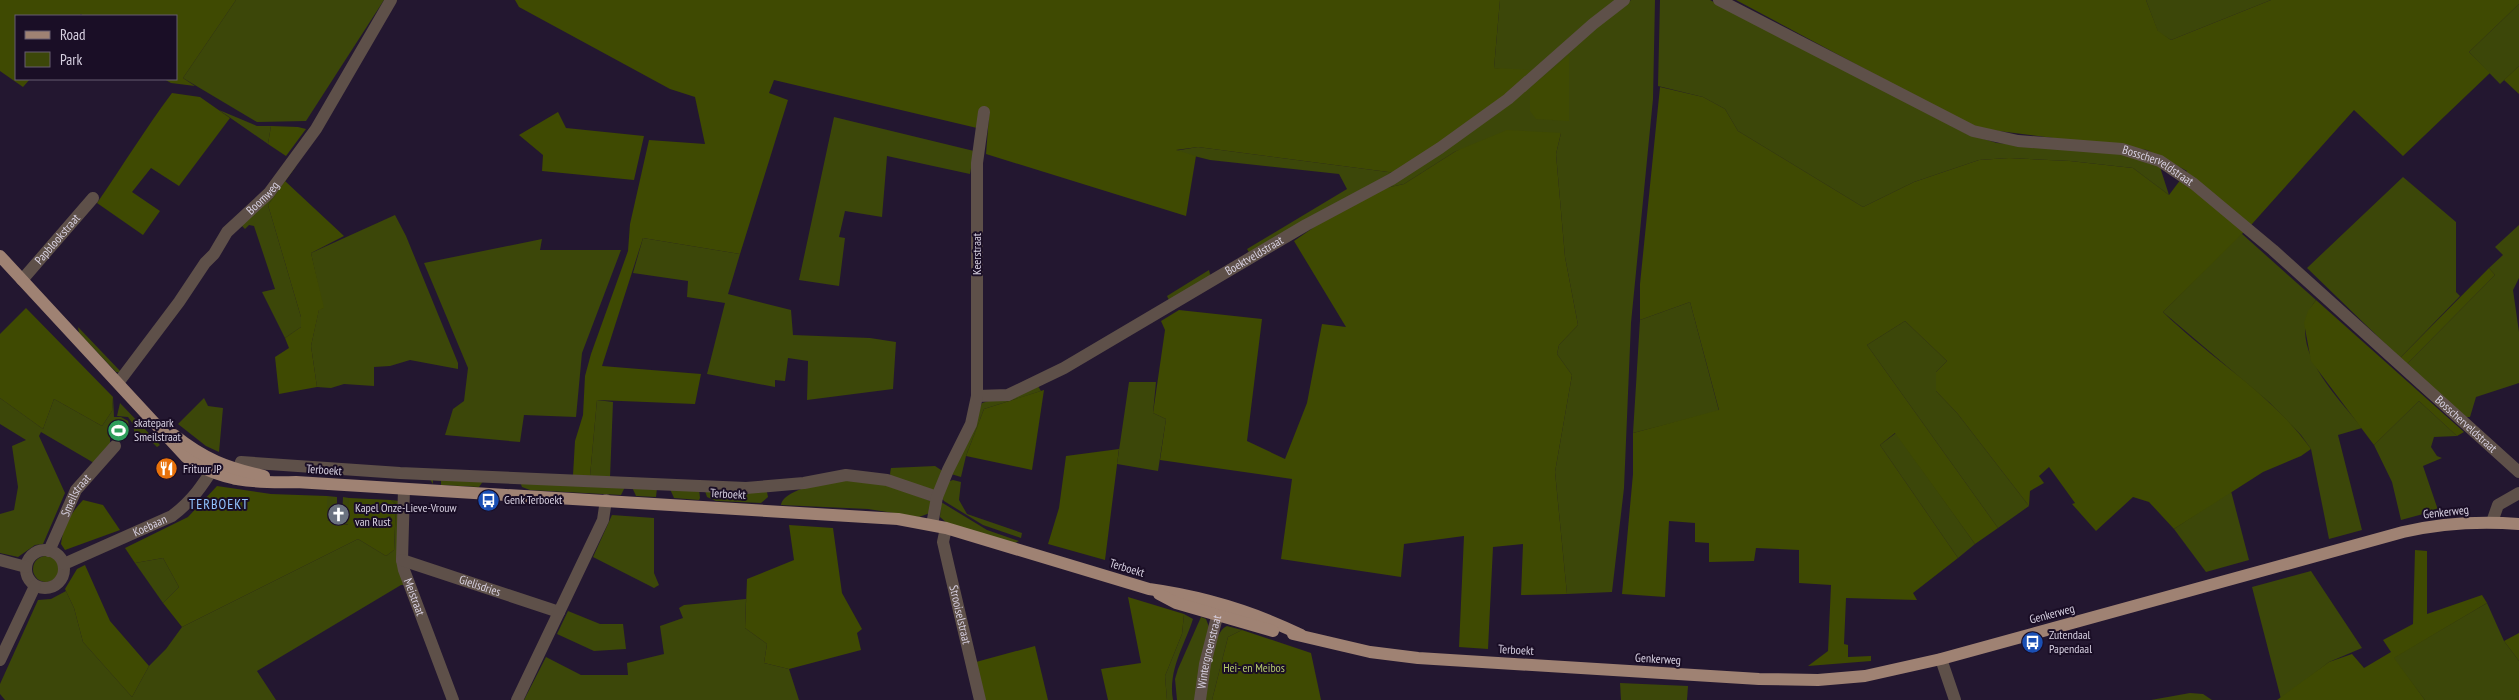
<svg xmlns="http://www.w3.org/2000/svg" width="2519" height="700" viewBox="0 0 2519 700" font-family="'PT Sans Narrow',sans-serif">
<style>
.green{fill:#3c4709}
.forest{fill:#3f4a02}
.lines{fill:none;stroke-linecap:round;stroke-linejoin:round}
.minor{stroke:#5e5049;stroke-width:12}
.major{stroke:#9f8273;stroke-width:12}
.labels{text-anchor:middle;stroke-width:4;stroke-linejoin:round;paint-order:stroke}
.street-label{font-size:12px;fill:#d7d0e1;stroke:#1a0e26}
.poi-label{font-size:12px;fill:#d7d0e1;stroke:#1a0e26;text-anchor:start}
.park-label{font-size:12px;fill:#b5c96d;stroke:#1a0e26}
.neighbourhood-label{font-size:14px;letter-spacing:1px;fill:#92c3ff;stroke:#1a0e26}
</style>
<rect width="100%" height="100%" fill="#231730"/>
<g class="green">
<polygon points="236,0 384,0 306,121 257,122 183,78"/>
<polygon points="1500,0 1618,0 1530,74 1494,68"/>
<polygon points="1631,0 1655,0 1653,99 1631,323 1624,488 1612,592 1567,594 1555,472 1572,375 1557,354 1559,345 1578,325 1565,257 1556,154 1561,133 1456,151 1404,184 1381,189"/>
<polygon points="1660,0 1710,0 1967,134 1997,143 2122,153 2159,164 2169,195 2133,168 2070,161 2009,158 1979,160 1914,182 1863,207 1738,131 1725,109 1703,97 1658,86"/>
<polygon points="2146,0 2271,0 2171,40 2158,32"/>
<polygon points="2519,4 2519,66 2500,84 2469,52"/>
<polygon points="219,110 257,126 271,126 268,144"/>
<polygon points="834,117 974,151 970,174 887,156 882,217 845,211 839,237 845,238 839,286 799,280"/>
<polygon points="1198,147 1396,173 1250,254 1247,249 1347,189 1339,174 1210,160 1174,151"/>
<polygon points="297,165 268,205 301,317 301,327 285,338 262,292 275,289 254,226 249,225 245,229 241,225"/>
<polygon points="2403,177 2456,222 2456,292 2460,296 2400,358 2307,268"/>
<polygon points="395,215 406,236 458,363 458,369 410,360 390,366 374,367 374,386 344,384 331,388 317,387 311,346 319,309 323,308 311,253"/>
<polygon points="2519,225 2519,278 2513,290 2519,332 2519,383 2476,397 2470,417 2465,417 2407,364 2495,275 2489,268 2503,255 2495,247"/>
<path d="M2241 233 2316 300C2282 344 2336 394 2362 428L2338 435 2362 530 2329 539 2311 449 2301 435 2270 403 2163 312Z"/>
<polygon points="643,238 740,254 728,294 791,310 793,335 870,338 896,342 893,389 807,400 808,361 788,358 785,381 775,380 775,387 707,374 725,303 687,297 688,281 633,273"/>
<polygon points="542,239 540,250 621,250 582,353 576,417 524,415 520,442 445,435 453,409 464,401 468,368 424,263"/>
<polygon points="1209,270 1211,278 1170,302 1167,296"/>
<polygon points="1690,302 1719,411 1633,433 1640,320"/>
<polygon points="1905,321 1947,361 1936,372 1936,391 1957,413 2029,506 1998,528 1867,345"/>
<polygon points="78,327 122,373 116,372 79,333"/>
<polygon points="1129,382 1156,382 1153,413 1166,419 1158,471 1117,464"/>
<polygon points="1038,386 1041,391 984,409 966,456 961,477 951,474 982,403"/>
<polygon points="113,397 114,417 121,417 128,421 130,432 123,441 110,438 110,446 94,463 41,432 39,436 65,493 43,544 35,545 18,557 0,553 0,514 14,510 18,487 12,446 26,440 0,424 0,398 43,429 54,399 102,426 112,411"/>
<polygon points="204,398 208,406 223,408 219,452 206,446 178,424"/>
<polygon points="597,400 613,402 610,478 590,476"/>
<polygon points="2419,401 2457,436 2434,437 2431,447 2437,456 2442,458 2423,466 2438,510 2401,520 2392,482 2374,445"/>
<polygon points="120,403 160,445 157,447 148,438 135,437 133,424 128,417 117,416"/>
<polygon points="1896,433 1975,544 1958,558 1880,445"/>
<polygon points="935,466 944,472 936,492 893,480 890,474 891,468"/>
<polygon points="429,478 484,480 479,487 441,485 441,481 433,480 433,484"/>
<path d="M831 480H875L933 502 930 513 919 517 868 509 781 505C783 491 818 484 831 480Z"/>
<polygon points="953,480 961,482 959,500 967,514 1022,533 1021,538 983,525 944,501 942,498 947,482"/>
<polygon points="520,482 625,487 621,495 530,490 522,487"/>
<polygon points="632,487 657,488 656,497 636,496"/>
<polygon points="670,489 699,489 700,498 699,500 674,498"/>
<polygon points="705,491 767,492 768,497 761,503 716,501 707,497"/>
<polygon points="2231,491 2249,560 2206,572 2174,529"/>
<polygon points="327,496 337,497 337,521 342,520 343,497 349,498 349,525 327,520"/>
<polygon points="391,500 400,501 405,585 401,585 257,671 276,700 5,700 0,694 0,684 38,600 51,599 66,591 74,608 83,642 132,697 149,666 166,649 182,627 358,539 386,556 394,550 396,504"/>
<polygon points="941,502 987,530 1019,541 1015,543 948,524 940,517"/>
<polygon points="612,515 654,518 654,573 659,585 654,588 593,557"/>
<circle cx="46" cy="569" r="13"/>
<polygon points="163,558 179,587 163,603 135,563"/>
<polygon points="2311,571 2362,648 2329,662 2281,699 2252,587"/>
<polygon points="746,599 745,628 767,644 764,663 789,669 799,700 524,700 546,657 581,675 628,675 627,663 664,654 660,626 683,618 679,608 684,605"/>
<polygon points="2487,603 2504,641 2519,661 2519,700 2425,700 2393,658"/>
<polygon points="568,611 600,624 623,624 626,649 594,651 557,634"/>
<path d="M1184 614 1193 619C1184 647 1168 669 1173 700H1167L1165 676 1182 634Z"/>
<polygon points="1201,617 1206,619 1209,627 1195,700 1177,700 1175,679 1178,669"/>
<path d="M1227 626 1242 630 1228 637 1212 700H1204C1206 685 1212 631 1227 626Z"/>
<polygon points="1620,683 1688,686 1687,700 1621,700"/>
<polygon points="2190,693 2203,694 2212,700 2151,700"/>
</g>
<g class="forest">
<polygon points="0,0 236,0 183,78 195,86 171,83 164,79 176,79 176,16 83,16 81,14 79,16 16,16 16,79 30,79 23,87 0,71"/>
<polygon points="515,0 1500,0 1494,68 1530,70 1530,74 1494,104 1396,173 1198,147 1176,150 1196,156 1186,216 986,154 989,116 977,128 774,80 769,93 788,100 740,254 643,238 602,366 701,374 695,404 597,400 590,476 573,475 575,441 583,415 585,376 591,354 628,251 630,224 649,140 705,144 695,97 670,89 519,7"/>
<path d="M1736 0H2146L2158 31 2171 40 2271 0H2519V4L2469 52 2490 73 2403 156 2354 110 2252 224 2163 312C2211 359 2272 394 2311 449L2301 456 2263 472 2174 529 2149 502 2133 497 2096 531 2072 504 2075 503 2049 467 2039 476 2044 483 2030 491 2029 506 1957 413 1936 391V372L1947 361 1905 321 1867 345 1998 528 1975 544 1895 433 1880 445 1958 558 1913 593 1917 600 1846 598 1844 644 1848 645V657L1871 656V661L1808 666 1828 651 1831 585 1799 583V550L1756 548 1754 561 1709 562V543L1695 542V523L1669 521 1665 597 1622 594 1633 474V433L1719 410 1690 302 1640 320V284L1660 87 1703 97 1725 109 1738 131 1863 207 1914 182 1979 160 2009 158 2070 161 2133 168 2169 195 2187 171 2147 150 1975 128Z"/>
<polygon points="1569,55 1569,121 1536,119 1530,111 1530,88"/>
<polygon points="2519,66 2519,94 2504,80"/>
<path d="M172 93 200 97 230 118 179 186 151 168 132 192 160 211 143 235 97 203C122 167 145 129 172 93Z"/>
<polygon points="558,112 566,128 644,136 634,180 542,171 543,155 519,135"/>
<polygon points="271,126 298,127 306,129 286,156 268,144"/>
<polygon points="1507,130 1561,133 1556,154 1565,257 1578,325 1559,345 1557,354 1572,375 1555,472 1567,594 1521,595 1523,544 1493,547 1488,649 1459,647 1464,536 1404,544 1401,577 1281,559 1292,479 1160,460 1166,419 1153,413 1165,330 1161,321 1179,310 1262,319 1247,441 1285,459 1307,403 1322,324 1346,327 1294,241 1327,218 1381,189 1404,184 1456,151"/>
<polygon points="285,181 344,236 311,253 324,308 319,310 311,346 317,387 279,394 275,357 289,348 285,338 301,327 301,317 268,205"/>
<polygon points="2489,268 2495,275 2407,364 2400,358"/>
<polygon points="2316,300 2464,432 2457,436 2419,401 2374,445 2311,361 2304,323 2308,311"/>
<polygon points="26,308 113,397 112,411 102,426 54,399 43,429 0,398 0,334"/>
<polygon points="1044,390 1032,470 966,456 984,409"/>
<polygon points="1119,449 1105,560 1048,544 1059,508 1066,456"/>
<polygon points="217,486 271,494 327,496 327,520 348,525 349,498 391,500 396,504 394,550 386,556 358,539 182,627 163,603 179,587 163,558 135,563 125,548 188,517"/>
<path d="M83 500 103 505 120 530 65 550 61 544C63 526 71 513 83 500Z"/>
<polygon points="789,525 833,528 842,593 862,629 857,633 861,650 789,669 764,663 767,644 745,628 747,579 794,560"/>
<polygon points="2415,550 2427,551 2427,614 2482,595 2487,603 2394,658 2425,700 2277,700 2329,662 2352,654 2364,668 2391,652 2383,640 2413,624"/>
<polygon points="85,565 110,621 149,666 132,697 83,642 74,608 65,589 77,569"/>
<polygon points="1128,597 1184,614 1182,634 1165,676 1167,700 1108,700 1101,669 1141,663"/>
<polygon points="1242,630 1311,653 1321,700 1212,700 1228,637"/>
<polygon points="2519,633 2519,661 2504,641"/>
<polygon points="1035,646 1048,700 985,700 976,662"/>
</g>
<g class="lines">
<g class="minor">
<path id="s1" d="M1719 0 1973 131 2018 141 2122 149 2160 161 2194 184 2273 250 2519 472"/>
<path id="s2" d="M22 280 93 198"/>
<path id="s3" d="M118 383 179 302 205 263 214 254 227 232 269 193 316 129 391 0"/>
<path id="s4" d="M977 396 1008 395 1064 368 1306 225 1392 179 1440 148 1508 99 1593 24 1624 0"/>
<polyline points="235,479 241,462 400,473 746,488 804,483 846,475 887,480 937,497"/>
<path id="s5" d="M404 489 402 560 404 570 453 700"/>
<polyline points="2492,522 2498,505 2519,493"/>
<polyline points="932,525 937,497 948,470 971,424 977,396 977,163 984,112"/>
<path id="s6" d="M946 528 943 542 949 568 980 700"/>
<circle cx="45" cy="569" r="19"/>
<path id="s7" d="M49 551 76 490 115 446"/>
<polyline points="0,560 26,567"/>
<path id="s8" d="M402 560 559 612"/>
<path id="s9" d="M64 564 172 516C193 500 202 486 216 464"/>
<polyline points="1941,659 1955,700"/>
<polyline points="0,660 35,586"/>
<polyline points="517,700 603,520 606,500"/>
<path id="s10" d="M1200 700 1205 664 1220 605"/>
</g>
<g class="major">
<path d="M0 256 186 457C219 482 256 483 296 482L898 519 946 528 1149 589C1200 596 1254 612 1301 635"/>
<path d="M174 435C204 459 227 468 264 476"/>
<polyline points="1159,594 1176,603 1273,631"/>
<path d="M1293 634 1370 652 1418 658 1759 679 1818 680 1865 676 1941 659 2403 532C2442 523 2479 521 2519 524"/>
</g>
</g>
<defs>
<symbol id="stadium-disc" viewBox="-11 -11 22 22"><circle r="9.5" fill="#2e9e5b" stroke="#1a0e26"/><path d="M0-5a6.5 5 0 1 0 0 10a6.5 5 0 1 0 0-10ZM-3.5-1.8h7v3.6h-7Z" fill="#fff"/></symbol>
<symbol id="restaurant-disc" viewBox="-11 -11 22 22"><circle r="9.5" fill="#e8710a" stroke="#1a0e26"/><path d="M-5-6h1v4h1v-4h1v4h1v-4h1v5L-1.5 .5V6h-2V.5L-5-1ZM5-6V6H3V1.5H1.5Q1.5-4 5-6Z" fill="#fff"/></symbol>
<symbol id="bus-disc" viewBox="-11 -11 22 22"><circle r="9.5" fill="#1a4fb4" stroke="#1a0e26"/><path d="M-5-6H5V4H4V6H2V4H-2V6H-4V4H-5ZM-3.5-4V0h7V-4ZM-3.5 1.2v1.5H-2V1.2ZM2 1.2v1.5H3.5V1.2Z" fill="#fff"/></symbol>
<symbol id="church-disc" viewBox="-11 -11 22 22"><circle r="9.5" fill="#6b7280" stroke="#1a0e26"/><path d="M-1.2-6h2.4v3.5h3.3v2.4h-3.3V6h-2.4V-.1h-3.3v-2.4h3.3Z" fill="#fff"/></symbol>
</defs>
<g fill-rule="evenodd">
<use href="#stadium-disc" x="106" y="418" width="25" height="25"/>
<use href="#restaurant-disc" x="154" y="456" width="25" height="25"/>
<use href="#bus-disc" x="476" y="488" width="25" height="25"/>
<use href="#church-disc" x="326" y="502" width="25" height="25"/>
<use href="#bus-disc" x="2020" y="630" width="25" height="25"/>
</g>
<g class="labels">
<g class="street-label">
<text dy="4" stroke="none"><textPath href="#s1" startOffset="476">Bosscherveldstraat</textPath></text>
<text dy="4" stroke="none"><textPath href="#s3" startOffset="236">Boomweg</textPath></text>
<text dy="4" stroke="none"><textPath href="#s2" startOffset="54">Papblookstraat</textPath></text>
<text transform="translate(977 254) rotate(-90)" y="4">Keerstraat</text>
<text dy="4" stroke="none"><textPath href="#s4" startOffset="314">Boektveldstraat</textPath></text>
<text dy="4" stroke="none"><textPath href="#s1" startOffset="880">Bosscherveldstraat</textPath></text>
<text transform="translate(324 470) rotate(4)" y="4">Terboekt</text>
<text transform="translate(728 494) rotate(3)" y="4">Terboekt</text>
<text dy="4" stroke="none"><textPath href="#s7" startOffset="62">Smeilstraat</textPath></text>
<text transform="translate(2446 512) rotate(-6)" y="4">Genkerweg</text>
<text dy="4" stroke="none"><textPath href="#s9" startOffset="94">Koebaan</textPath></text>
<text transform="translate(1127 568) rotate(17)" y="4">Terboekt</text>
<text dy="4" stroke="none"><textPath href="#s8" startOffset="82">Gielisdries</textPath></text>
<text dy="4" stroke="none"><textPath href="#s5" startOffset="110">Meistraat</textPath></text>
<text dy="4" stroke="none"><textPath href="#s6" startOffset="89">Strooiselstraat</textPath></text>
<text transform="translate(2052 614) rotate(-15)" y="4">Genkerweg</text>
<text transform="translate(1516 650) rotate(3)" y="4">Terboekt</text>
<text dy="4" stroke="none"><textPath href="#s10" startOffset="49">Wintergroenstraat</textPath></text>
<text transform="translate(1658 659) rotate(3)" y="4">Genkerweg</text>
</g>
<g class="poi-label">
<text x="134" y="427">skatepark<tspan x="134" dy="14">Smeilstraat</tspan></text>
<text x="183" y="473">Frituur JP</text>
<text x="504" y="504">Genk Terboekt</text>
<text x="355" y="512">Kapel Onze-Lieve-Vrouw<tspan x="355" dy="14">van Rust</tspan></text>
<text x="2049" y="639">Zutendaal<tspan x="2049" dy="14">Papendaal</tspan></text>
</g>
<g class="park-label">
<text x="1254" y="672">Hei- en Meibos</text>
</g>
<g class="neighbourhood-label">
<text x="219" y="509">TERBOEKT</text>
</g>
</g>
<rect x="15" y="15" width="162" height="65" fill="#1a0e26" stroke="#665c71"/>
<rect x="25" y="31" width="25" height="8" fill="#9f8273" stroke="#665c71"/>
<text x="60" y="40" font-size="15" fill="#d7d0e1">Road</text>
<rect x="25" y="52" width="25" height="15" fill="#3c4709" stroke="#665c71"/>
<text x="60" y="65" font-size="15" fill="#d7d0e1">Park</text>
</svg>
